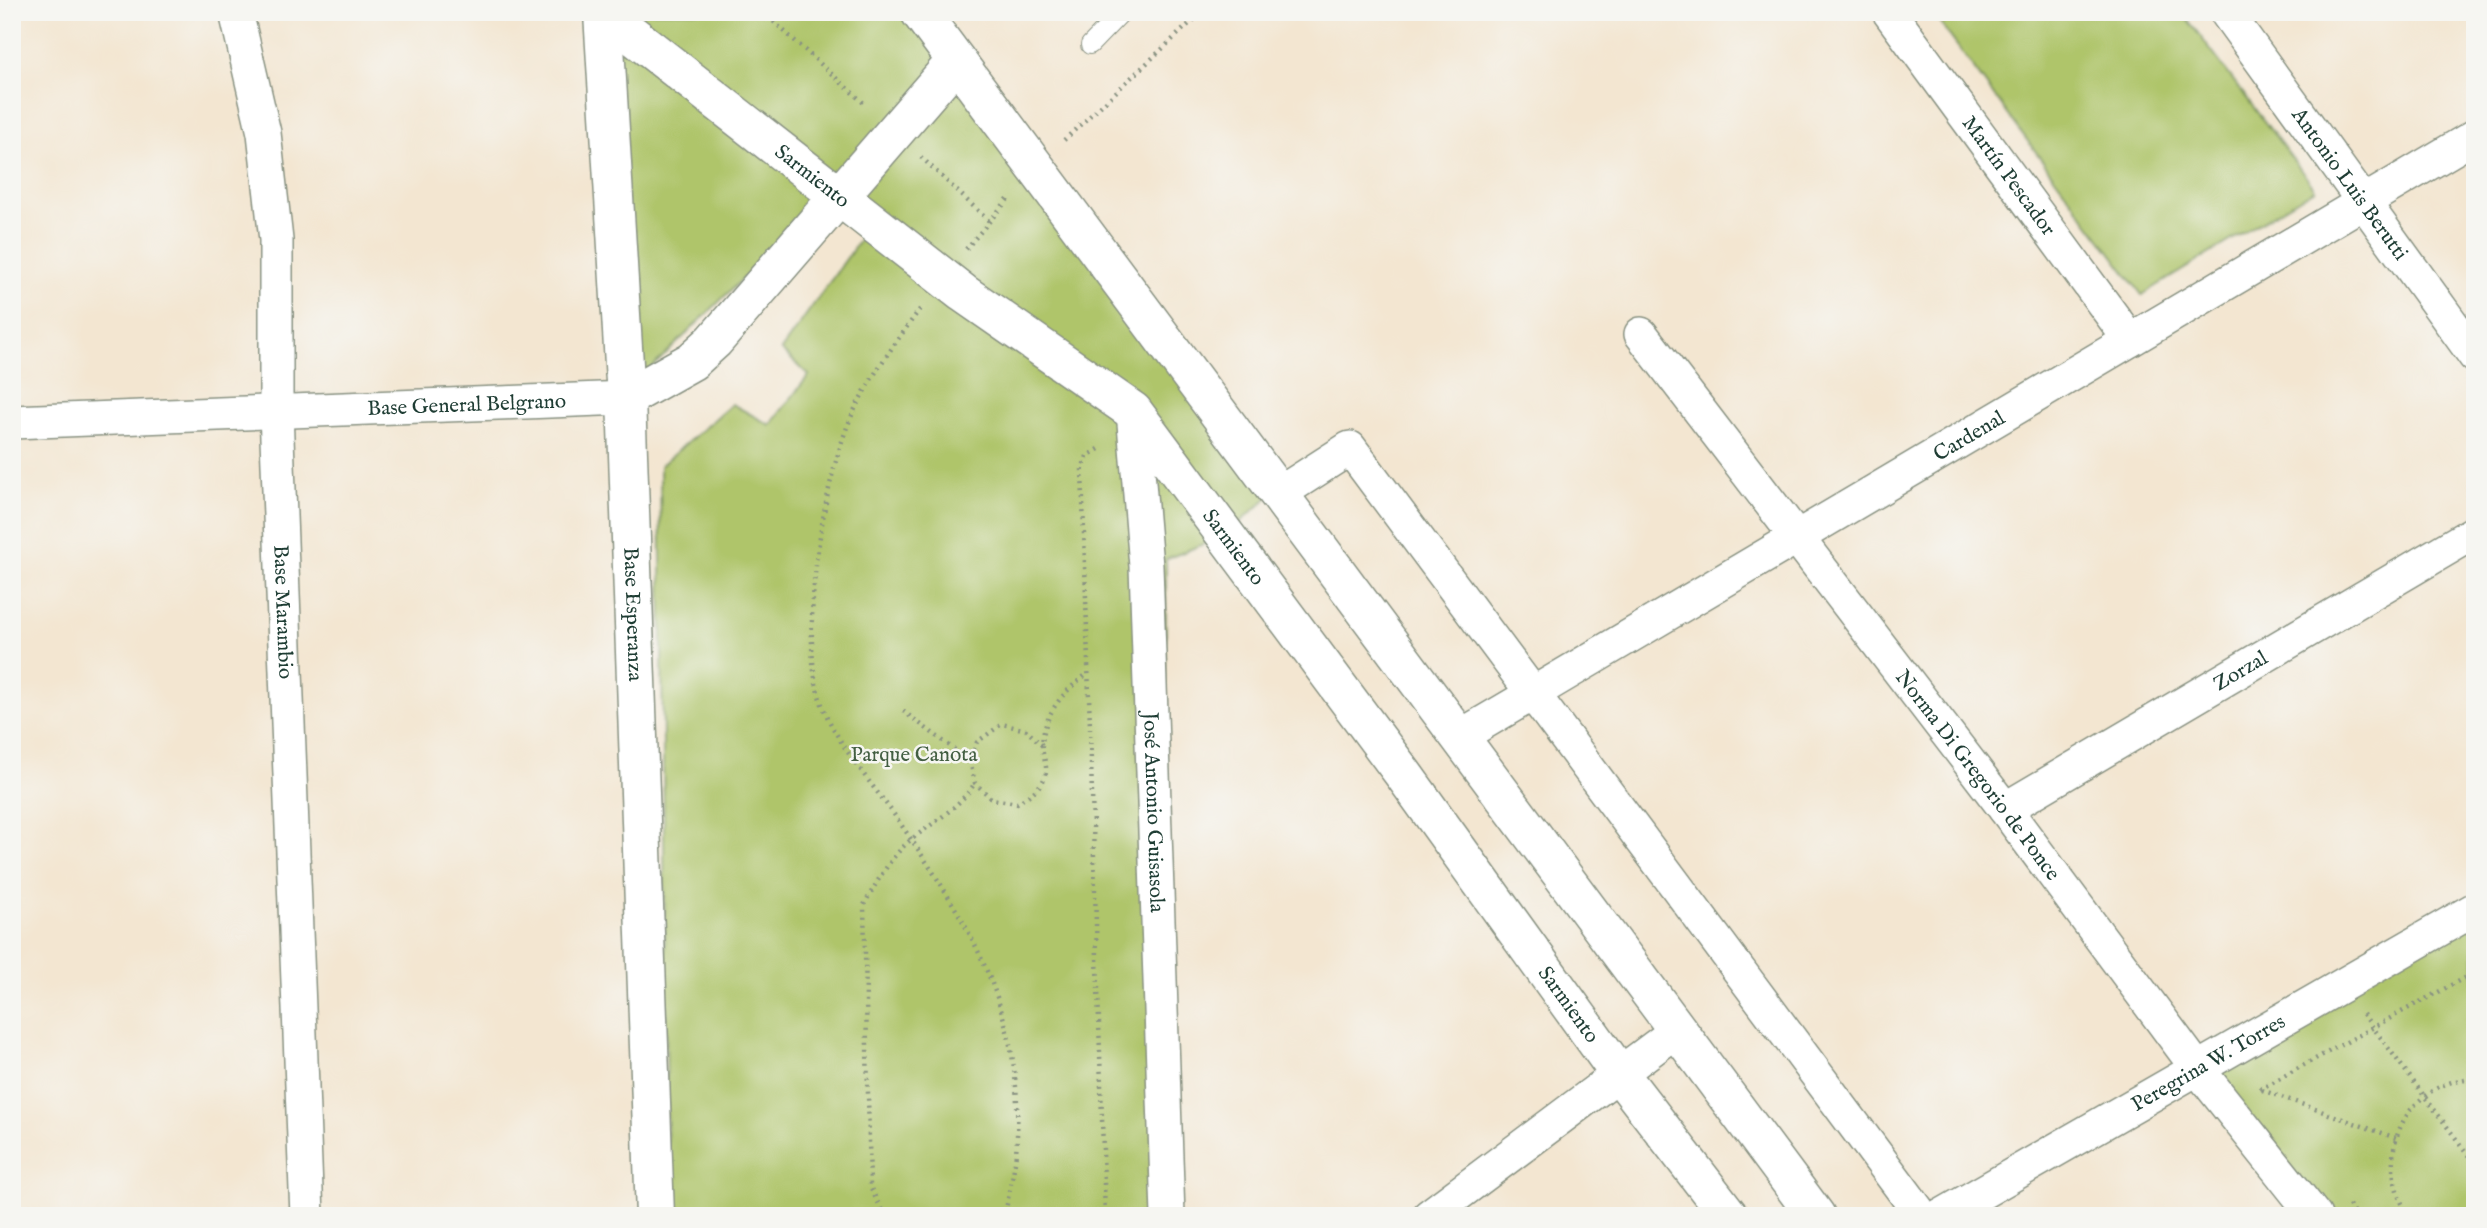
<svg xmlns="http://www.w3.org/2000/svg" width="2487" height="1228" viewBox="0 0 2487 1228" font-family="'IM FELL English',serif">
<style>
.green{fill:#afc56a;stroke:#67814f;stroke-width:2}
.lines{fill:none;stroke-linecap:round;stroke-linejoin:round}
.lane-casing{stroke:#899282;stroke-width:20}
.street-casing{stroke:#899282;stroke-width:36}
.secondary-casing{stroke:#899282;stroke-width:41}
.path{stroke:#899282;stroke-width:4.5;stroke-dasharray:2 5;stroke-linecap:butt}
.lane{stroke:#fff;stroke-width:18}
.street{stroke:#fff;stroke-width:33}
.secondary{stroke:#fff;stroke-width:38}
.labels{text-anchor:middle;stroke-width:5;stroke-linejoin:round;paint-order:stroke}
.street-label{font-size:21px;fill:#1f3d34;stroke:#f6f6f2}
.park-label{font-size:21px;fill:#435f42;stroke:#f6f6f2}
</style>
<rect width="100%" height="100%" fill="#f6f6f2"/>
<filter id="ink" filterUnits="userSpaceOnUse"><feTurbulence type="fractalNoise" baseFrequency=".0143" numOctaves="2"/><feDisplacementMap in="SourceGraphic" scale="14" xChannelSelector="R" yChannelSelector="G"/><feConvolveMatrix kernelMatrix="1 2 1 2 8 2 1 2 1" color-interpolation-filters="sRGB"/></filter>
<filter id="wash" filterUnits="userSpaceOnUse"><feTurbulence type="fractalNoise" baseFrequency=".00686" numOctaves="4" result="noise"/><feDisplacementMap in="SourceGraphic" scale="28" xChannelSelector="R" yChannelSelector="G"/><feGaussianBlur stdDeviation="1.57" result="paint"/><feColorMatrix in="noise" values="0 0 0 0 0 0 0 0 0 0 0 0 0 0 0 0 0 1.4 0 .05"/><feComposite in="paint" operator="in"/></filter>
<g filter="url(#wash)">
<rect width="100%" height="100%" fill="#f3e6d1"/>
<g class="green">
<polygon points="610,12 912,12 947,59 831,190"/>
<polygon points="1932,12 2182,12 2315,189 2142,295"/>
<polygon points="605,18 827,196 629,390"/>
<polygon points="954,76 1274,492 1226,535 1166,559 1161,1216 668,1216 660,466 732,404 770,425 809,375 781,350 869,227 1133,405 848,199"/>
<polygon points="2475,909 2475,1216 2315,1216 2197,1068"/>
</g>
</g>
<g filter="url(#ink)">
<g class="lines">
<defs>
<polyline id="lane" points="1090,45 1122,12"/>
<g id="street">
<path id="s1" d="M236 12 264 133 276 240V412L307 1216"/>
<path id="s2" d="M1889 12 2130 340"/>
<path id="s3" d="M2226 12 2475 356"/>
<path id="s4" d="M1641 334 2005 809 2197 1068 2315 1216"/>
<path id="s5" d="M1133 411 1146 566 1168 1216"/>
<path id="s6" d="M12 422 626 398"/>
<polyline points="1280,493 1350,448 1922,1216"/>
<path id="s7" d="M1461 736 2475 136"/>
<path id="s8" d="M2005 809 2475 532"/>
<polyline points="1429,1216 1679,1029"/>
<path id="s9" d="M1941 1216 2475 909"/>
</g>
<g id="secondary">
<path id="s10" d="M603 12 963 293 1133 411 1404 775 1618 1072 1729 1216"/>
<polyline points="920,12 1816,1216"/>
<path id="s11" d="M603 13 626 398 655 1216"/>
<polyline points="626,398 692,361 714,341 956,61"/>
</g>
</defs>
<use href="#lane" class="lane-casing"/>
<use href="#street" class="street-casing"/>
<use href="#secondary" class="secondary-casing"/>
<g class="path">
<polyline points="763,12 866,105"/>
<polyline points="1064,140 1202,12"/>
<polyline points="921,157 989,221"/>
<polyline points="966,249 1010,197"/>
<path d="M920 309C896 342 872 374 854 411 824 473 800 625 818 692 830 736 866 776 893 813 969 922 1027 1013 1016 1153 1014 1174 1008 1195 1005 1216"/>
<polyline points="1099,449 1087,456 1082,469 1105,1216"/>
<polyline points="903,711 970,761"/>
<path d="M1042 745 1026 730 1002 724 977 742 970 761 975 783 992 799 1017 803C1030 795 1048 784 1046 767 1045 760 1042 752 1042 745 1044 713 1063 692 1087 674"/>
<polyline points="2363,1014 2475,1164"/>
<polyline points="2473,1078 2475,1060"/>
<polyline points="2260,1089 2475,972"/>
<polyline points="2262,1090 2396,1138"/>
<polyline points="2349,1205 2357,1216"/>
<path d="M885 1216 870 1187 864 905C877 882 891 855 913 838 936 821 959 807 975 783"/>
<path d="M2409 1216C2371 1157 2403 1082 2475 1078"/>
</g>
<use href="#lane" class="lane"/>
<use href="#street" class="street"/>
<use href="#secondary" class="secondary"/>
</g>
</g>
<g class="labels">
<g class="street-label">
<text dy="7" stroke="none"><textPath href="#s2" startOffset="203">Martín Pescador</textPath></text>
<text dy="7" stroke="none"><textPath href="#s10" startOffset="266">Sarmiento</textPath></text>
<text dy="7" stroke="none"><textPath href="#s3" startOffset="212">Antonio Luis Berutti</textPath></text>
<text dy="7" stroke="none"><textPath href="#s6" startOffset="455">Base General Belgrano</textPath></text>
<text dy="7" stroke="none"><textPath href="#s7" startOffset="590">Cardenal</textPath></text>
<text dy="7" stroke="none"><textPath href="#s10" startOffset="833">Sarmiento</textPath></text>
<text dy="7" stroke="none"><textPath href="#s1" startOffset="604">Base Marambio</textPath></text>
<text dy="7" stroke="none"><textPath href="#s11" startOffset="602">Base Esperanza</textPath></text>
<text dy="7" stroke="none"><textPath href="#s8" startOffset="273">Zorzal</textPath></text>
<text dy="7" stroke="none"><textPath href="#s4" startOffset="555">Norma Di Gregorio de Ponce</textPath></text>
<text dy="7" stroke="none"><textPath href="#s5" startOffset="402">José Antonio Guisasola</textPath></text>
<text dy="7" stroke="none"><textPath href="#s10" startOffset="1400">Sarmiento</textPath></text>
<text dy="7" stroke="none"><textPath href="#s9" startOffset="308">Peregrina W. Torres</textPath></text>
</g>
<g class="park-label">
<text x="914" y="761">Parque Canota</text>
</g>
</g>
<rect width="2487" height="1228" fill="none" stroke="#f6f6f2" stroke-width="42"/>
</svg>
